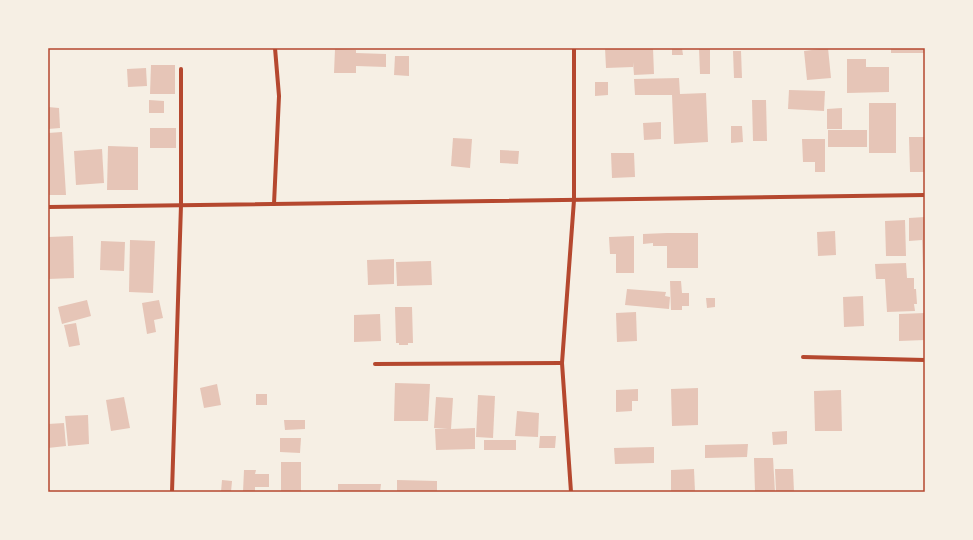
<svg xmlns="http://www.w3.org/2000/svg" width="973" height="540" viewBox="0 0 973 540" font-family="Roboto,sans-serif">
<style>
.building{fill:#e6c5b7}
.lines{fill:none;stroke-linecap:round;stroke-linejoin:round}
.minor{stroke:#b5482f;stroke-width:4}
.neatline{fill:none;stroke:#b5482f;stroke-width:1.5}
</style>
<rect width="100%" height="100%" fill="#f6efe4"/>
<g class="building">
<polygon points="605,48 653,48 654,74 634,75 633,62 633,67 606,68"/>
<polygon points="672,48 682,48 683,55 672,55"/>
<polygon points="699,48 710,48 710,74 700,74"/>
<polygon points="828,48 831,78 807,80 804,51"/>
<rect x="891" y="48" width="34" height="5"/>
<polygon points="335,49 356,50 356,53 386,54 386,67 356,66 356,73 334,73"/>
<polygon points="733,51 741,51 742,78 734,78"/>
<polygon points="395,56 409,56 409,76 394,75"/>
<polygon points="847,59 866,59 866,67 889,67 889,92 847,93"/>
<polygon points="151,65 175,65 175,94 150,94"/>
<polygon points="146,68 147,86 128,87 127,69"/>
<polygon points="679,78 680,94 706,93 708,142 674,144 672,95 635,95 634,79"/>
<polygon points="595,82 608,82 608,95 595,96"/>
<polygon points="789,90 825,91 824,111 788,109"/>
<polygon points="149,100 164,101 164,113 149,113"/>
<polygon points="752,100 766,100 767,141 753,141"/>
<rect x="869" y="103" width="27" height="50"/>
<polygon points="48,107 59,108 60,128 48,129"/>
<polygon points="842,108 842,129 827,129 827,109"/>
<polygon points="661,122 661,139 644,140 643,123"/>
<polygon points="731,126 742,126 743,142 731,143"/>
<rect x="150" y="128" width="26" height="20"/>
<rect x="828" y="130" width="39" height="17"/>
<polygon points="62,132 66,195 48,195 48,133"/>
<polygon points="909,137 925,137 925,172 910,172"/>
<polygon points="453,138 472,139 470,168 451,166"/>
<polygon points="802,139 825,139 825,172 815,172 815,162 803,162"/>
<polygon points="108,146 138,147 138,190 107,190"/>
<polygon points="102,149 104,183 76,185 74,151"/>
<polygon points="500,150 519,151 518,164 500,163"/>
<polygon points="611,153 634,153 635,177 612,178"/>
<polygon points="925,217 925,270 923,270 922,240 909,241 909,218"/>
<polygon points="905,220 906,256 886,256 885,221"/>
<polygon points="835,231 836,255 818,256 817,232"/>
<polygon points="667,233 698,233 698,268 667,268 667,246 653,246 653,243 643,244 643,234"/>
<polygon points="73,236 74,278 48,279 48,237"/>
<polygon points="634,236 634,273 616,273 616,254 610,254 609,237"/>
<polygon points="130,240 155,241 153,293 129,292"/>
<polygon points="101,241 125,242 124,271 100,270"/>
<polygon points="394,259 394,284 368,285 367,260"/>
<polygon points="431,261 432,285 397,286 396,262"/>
<polygon points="906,263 907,278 914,278 914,289 916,289 917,304 914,304 915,311 887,312 885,279 876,279 875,264"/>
<polygon points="670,281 681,281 682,293 689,293 689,306 682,306 682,310 671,310"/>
<polygon points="627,289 666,292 665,296 670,297 669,309 625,305"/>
<polygon points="863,296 864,326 844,327 843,297"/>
<polygon points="706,298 715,298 715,307 707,308"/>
<polygon points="87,300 91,316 62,324 58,307"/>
<polygon points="159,300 163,318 154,320 156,332 147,334 142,303"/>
<polygon points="395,307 412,307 413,343 408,343 408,345 399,345 399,343 396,343"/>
<polygon points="636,312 637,341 617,342 616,313"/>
<polygon points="925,313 925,340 899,341 899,314"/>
<polygon points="380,314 381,341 354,342 354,315"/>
<polygon points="76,323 80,345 69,347 64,325"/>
<polygon points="395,383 430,384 428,421 394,421"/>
<polygon points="217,384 221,405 204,408 200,388"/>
<polygon points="698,388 698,425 672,426 671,389"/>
<polygon points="638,389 638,401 632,401 632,411 616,412 616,390"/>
<polygon points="841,390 842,431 815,431 814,391"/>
<rect x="256" y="394" width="11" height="11"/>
<polygon points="478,395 495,396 493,438 476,437"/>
<polygon points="124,397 130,428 111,431 106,400"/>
<polygon points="436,397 453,398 451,429 475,428 475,449 436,450 435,429 448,429 434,428"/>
<polygon points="517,411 539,413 538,437 515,436"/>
<polygon points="88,415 89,444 68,446 65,416"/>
<polygon points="284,420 305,420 305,429 285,430"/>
<polygon points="64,423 66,446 48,448 48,424"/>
<polygon points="787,431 787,444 773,445 772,432"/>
<polygon points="540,436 556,436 555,448 539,448"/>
<polygon points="280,438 301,438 300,453 280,452"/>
<rect x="484" y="440" width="32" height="10"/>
<polygon points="748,444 747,457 705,458 705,445"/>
<polygon points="654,447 654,463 615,464 614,448"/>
<polygon points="754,458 773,458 775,492 755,492"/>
<rect x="281" y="462" width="20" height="30"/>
<polygon points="694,469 695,492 671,492 671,470"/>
<polygon points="775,469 793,469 794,492 776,492"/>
<polygon points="244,470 256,470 255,474 269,474 269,487 255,487 255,492 243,492"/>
<polygon points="222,480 232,481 231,492 221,492"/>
<polygon points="397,480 437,481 437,492 397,492"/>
<polygon points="338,484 381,484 380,492 338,492"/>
</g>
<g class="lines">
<g class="minor">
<polyline points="274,204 279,96 275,48"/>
<polyline points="48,207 925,195"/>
<polyline points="803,357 925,360"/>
<polyline points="375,364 562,363"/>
<polyline points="172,492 181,205 181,69"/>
<polyline points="571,492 562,363 574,200 574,48"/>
</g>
</g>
<rect width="973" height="540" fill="none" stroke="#f6efe4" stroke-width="98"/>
<rect x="49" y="49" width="875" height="442" class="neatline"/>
</svg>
